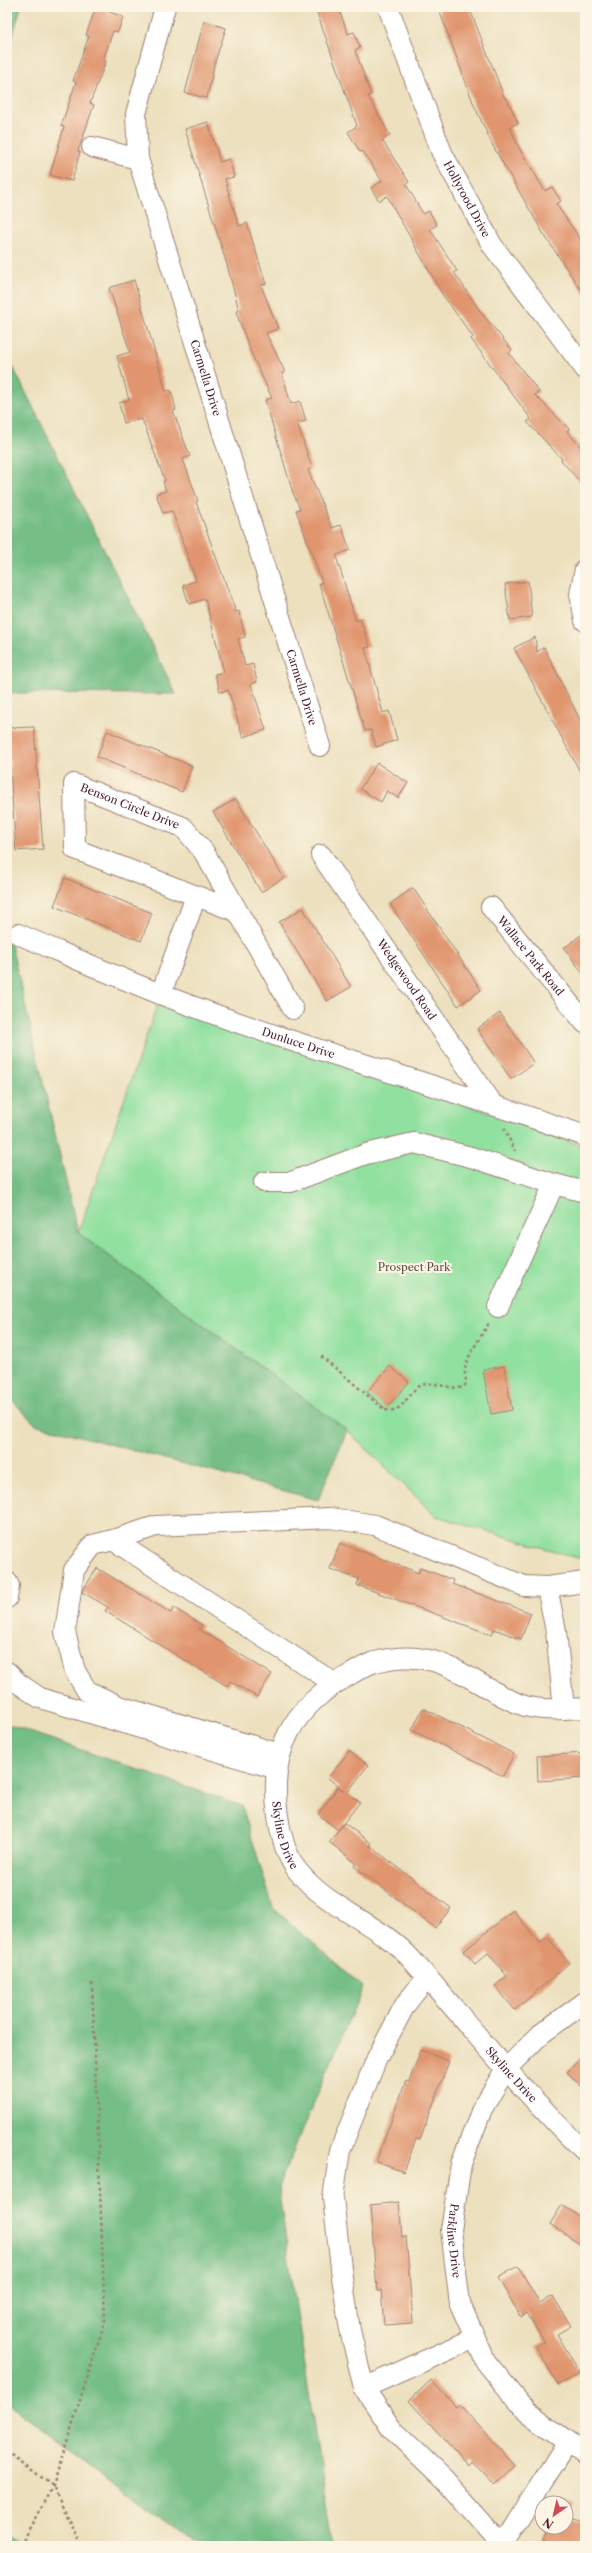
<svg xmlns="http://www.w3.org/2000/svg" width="592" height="2553" viewBox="0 0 592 2553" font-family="'Libre Caslon Text',serif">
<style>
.green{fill:#90e09f;stroke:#6d8065}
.forest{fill:#74be86;stroke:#5f6e58}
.building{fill:#e0956e}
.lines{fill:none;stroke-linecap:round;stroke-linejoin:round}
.minor-casing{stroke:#9b8074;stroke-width:22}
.path{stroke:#9b8074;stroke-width:2.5;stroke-dasharray:3 3;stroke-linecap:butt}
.minor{stroke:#fff;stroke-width:20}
.labels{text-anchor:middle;stroke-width:4;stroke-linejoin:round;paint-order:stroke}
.street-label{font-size:11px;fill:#4a1f2b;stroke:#fcf5e5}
.park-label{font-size:11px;fill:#5c4f48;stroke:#fcf5e5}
</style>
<rect width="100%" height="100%" fill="#fcf5e5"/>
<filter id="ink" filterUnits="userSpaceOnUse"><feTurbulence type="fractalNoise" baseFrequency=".025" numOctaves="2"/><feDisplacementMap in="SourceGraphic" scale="8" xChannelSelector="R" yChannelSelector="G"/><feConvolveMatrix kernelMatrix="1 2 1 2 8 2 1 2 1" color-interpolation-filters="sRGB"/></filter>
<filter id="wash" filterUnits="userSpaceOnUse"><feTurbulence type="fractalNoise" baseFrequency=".012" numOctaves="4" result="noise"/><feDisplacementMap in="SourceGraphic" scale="16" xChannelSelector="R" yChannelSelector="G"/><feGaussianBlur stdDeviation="0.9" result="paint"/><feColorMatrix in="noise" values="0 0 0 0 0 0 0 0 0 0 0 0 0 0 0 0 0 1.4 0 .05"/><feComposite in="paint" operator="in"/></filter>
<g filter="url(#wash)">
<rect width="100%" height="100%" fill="#ece0be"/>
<polygon class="green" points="161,994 585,1147 585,1560 436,1516 347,1430 78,1233"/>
<g class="forest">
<polygon points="7,7 21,7 7,55"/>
<polygon points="7,355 176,694 7,693"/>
<polygon points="7,927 78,1233 347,1430 318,1500 35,1424 7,1395"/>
<polygon points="7,1724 242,1806 273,1908 363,1987 278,2187 332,2546 199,2546 7,2403"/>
<polygon points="7,2533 23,2546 7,2546"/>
</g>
<g id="blocks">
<g class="building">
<polygon points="96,7 123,17 118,32 113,31 103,60 106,61 90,103 94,105 78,151 80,152 72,181 50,175 64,127 61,126 76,82 73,81 89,36 86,35"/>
<polygon points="315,7 338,7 348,34 354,32 360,48 355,50 371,95 368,96 390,135 382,140 409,182 406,184 423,214 429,211 437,225 430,229 457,271 454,272 480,311 512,350 509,353 539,392 535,395 569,429 567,431 585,452 585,488 561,460 562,459 527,422 531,419 471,339 473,337 442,294 387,196 379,201 371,188 382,181 363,151 360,152 348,132 357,126"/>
<polygon points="438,7 469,7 505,99 507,99 518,123 510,127 518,146 545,191 552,187 561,201 556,204 585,246 585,296 543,233 493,146 474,105"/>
<polygon points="204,21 226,28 214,65 207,98 185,93"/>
<polygon points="208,122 220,162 229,159 234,177 225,179 229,194 239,226 247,223 266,284 261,285 278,329 266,333 285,372 282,373 291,404 300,401 306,421 297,423 312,468 308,470 332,528 341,525 350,550 337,555 337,559 356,621 360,619 370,647 365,648 383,713 389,711 397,740 376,747 371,730 365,731 319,583 322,582 296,510 300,509 293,493 265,400 272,398 252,355 236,312 239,310 227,265 185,129"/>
<polygon points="134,280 166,391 171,390 176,410 173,411 190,456 183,459 198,501 196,502 236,612 239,611 245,637 238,639 245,666 253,664 257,682 251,684 266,730 243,737 228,690 220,692 215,674 224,672 205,599 189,604 183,585 196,581 172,511 163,513 156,494 166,491 163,482 165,481 142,419 124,423 119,403 129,400 117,356 130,352 109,288"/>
<polygon points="528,581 532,617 510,620 505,584"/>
<polygon points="535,637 537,652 544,647 585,730 585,781 514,648"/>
<polygon points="34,727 43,849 16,851 7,728"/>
<polygon points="107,731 192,766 182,792 97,757"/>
<polygon points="377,763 408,783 398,798 387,791 381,802 360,789"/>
<polygon points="236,799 284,878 261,892 213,812"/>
<polygon points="65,878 152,913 141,941 54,906"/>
<polygon points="413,888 481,990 458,1006 390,904"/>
<polygon points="303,908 351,987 327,1001 279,922"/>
<polygon points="585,932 585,976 564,948"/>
<polygon points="500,1013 534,1063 511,1079 477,1029"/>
<polygon points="390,1366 409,1382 386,1409 367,1392"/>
<polygon points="504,1366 512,1410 491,1414 483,1370"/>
<polygon points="340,1543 419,1573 420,1568 453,1580 452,1584 531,1613 521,1639 494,1629 492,1635 357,1585 359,1579 330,1569"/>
<polygon points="97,1568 171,1613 174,1608 202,1625 199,1629 272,1674 257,1697 230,1681 227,1686 105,1611 108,1607 82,1592"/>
<polygon points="423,1708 514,1754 503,1776 412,1730"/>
<polygon points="349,1751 368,1765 347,1793 360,1802 338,1830 318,1814 338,1787 344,1791 328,1778"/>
<polygon points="585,1753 585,1778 538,1781 537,1756"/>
<polygon points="344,1823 371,1843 370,1846 451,1908 435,1928 354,1866 356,1863 329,1842"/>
<polygon points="513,1910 540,1943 547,1937 569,1963 515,2010 495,1986 507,1976 488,1953 475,1964 464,1951"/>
<polygon points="421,2050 449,2061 420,2140 416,2139 404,2172 376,2162 406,2081 409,2082"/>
<polygon points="585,2053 585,2090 567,2072"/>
<polygon points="399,2202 402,2237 406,2236 413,2323 384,2325 381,2290 377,2290 370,2205"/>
<polygon points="562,2205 585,2220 585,2248 550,2224"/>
<polygon points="518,2266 540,2304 553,2296 571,2326 557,2334 580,2373 558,2385 536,2346 544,2342 527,2313 521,2317 498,2278"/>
<polygon points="431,2380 456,2407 459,2404 515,2466 494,2486 471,2461 468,2465 409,2401"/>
<polygon points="557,2498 572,2503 567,2517 585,2523 585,2546 557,2546 542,2541 547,2527 566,2527 566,2503 555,2503"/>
</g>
</g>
</g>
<g filter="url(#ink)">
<use href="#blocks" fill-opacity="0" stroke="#9b8074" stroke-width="1"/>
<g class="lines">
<defs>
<g id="minor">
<path id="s1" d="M165 7 136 114 138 159 320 746"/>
<path id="s2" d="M388 7 442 153 492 245 585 369"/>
<polyline points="92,147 138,159"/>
<polyline points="585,569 580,594 585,621"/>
<path id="s3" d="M321 855 492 1103"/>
<path id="s4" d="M491 907 585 1023"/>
<path id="s5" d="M238 912 75 849 74 784 183 827 204 852 293 1009"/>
<path id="s6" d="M18 934C65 954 112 975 160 994 299 1048 444 1086 585 1136"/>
<polyline points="161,994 196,896"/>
<polyline points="264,1182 291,1182 366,1154 414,1143 471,1157 554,1184"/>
<polyline points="498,1307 554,1184 585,1192"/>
<polyline points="113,1540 156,1526 330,1518 375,1525 524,1586 547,1587 556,1631 564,1709"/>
<polyline points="7,1582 9,1586 7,1598"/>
<polyline points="547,1587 585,1582"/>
<polyline points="7,1672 18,1683 40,1698 277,1769"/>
<path id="s7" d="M585 1708C563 1709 540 1712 519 1704 466 1682 440 1644 375 1662 367 1664 358 1670 351 1674 293 1706 268 1750 278 1816 280 1833 286 1856 297 1870 327 1909 380 1923 412 1960 457 2010 497 2062 544 2110 557 2124 570 2139 585 2151"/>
<polyline points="280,1754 119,1706 87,1691 75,1671 65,1632 74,1570 93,1545 113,1540 334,1683"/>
<polyline points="427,1977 405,2005 377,2058 340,2150 333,2198 342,2277 350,2330 364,2388 391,2428 444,2479 497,2540 506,2546"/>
<path id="s8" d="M585 2002 541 2034 505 2070 482 2109 461 2164 451 2230 460 2304 486 2362 528 2413 585 2454"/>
<polyline points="364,2388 475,2338"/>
<polyline points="503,2544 567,2443"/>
</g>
</defs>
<use href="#minor" class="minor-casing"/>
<g class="path">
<polyline points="504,1128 515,1151"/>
<path d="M321 1356 385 1410C403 1414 406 1395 418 1387 431 1378 450 1391 464 1387 468 1380 464 1376 465 1369 468 1354 481 1337 489 1323"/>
<polyline points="7,2451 53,2486 82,2546"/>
<polyline points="22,2546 29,2529 53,2486 105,2321 92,1982"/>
</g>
<use href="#minor" class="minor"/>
</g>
</g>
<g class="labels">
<g class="street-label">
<text dy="4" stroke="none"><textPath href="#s2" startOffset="208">Hollyrood Drive</textPath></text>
<text dy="4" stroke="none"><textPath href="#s1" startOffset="385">Carmella Drive</textPath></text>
<text dy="4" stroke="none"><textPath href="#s1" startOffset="709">Carmella Drive</textPath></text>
<text dy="4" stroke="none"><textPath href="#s5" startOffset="300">Benson Circle Drive</textPath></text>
<text dy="4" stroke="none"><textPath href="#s4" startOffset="63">Wallace Park Road</textPath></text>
<text dy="4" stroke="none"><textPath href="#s3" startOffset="151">Wedgewood Road</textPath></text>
<text dy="4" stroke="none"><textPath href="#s6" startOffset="301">Dunluce Drive</textPath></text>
<text dy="4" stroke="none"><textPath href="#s7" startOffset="441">Skyline Drive</textPath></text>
<text dy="4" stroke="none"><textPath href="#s7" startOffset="777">Skyline Drive</textPath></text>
<text dy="4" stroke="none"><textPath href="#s8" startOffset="287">Parkline Drive</textPath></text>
</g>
<g class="park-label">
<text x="414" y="1271">Prospect Park</text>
</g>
</g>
<rect width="592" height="2553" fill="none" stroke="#fcf5e5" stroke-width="24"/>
<g transform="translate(554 2515) rotate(214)"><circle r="19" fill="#fcf5e5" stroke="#b59f9b"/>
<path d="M0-3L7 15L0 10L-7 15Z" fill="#d1495b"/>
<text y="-6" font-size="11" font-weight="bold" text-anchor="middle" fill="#4a1f2b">N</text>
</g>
</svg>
